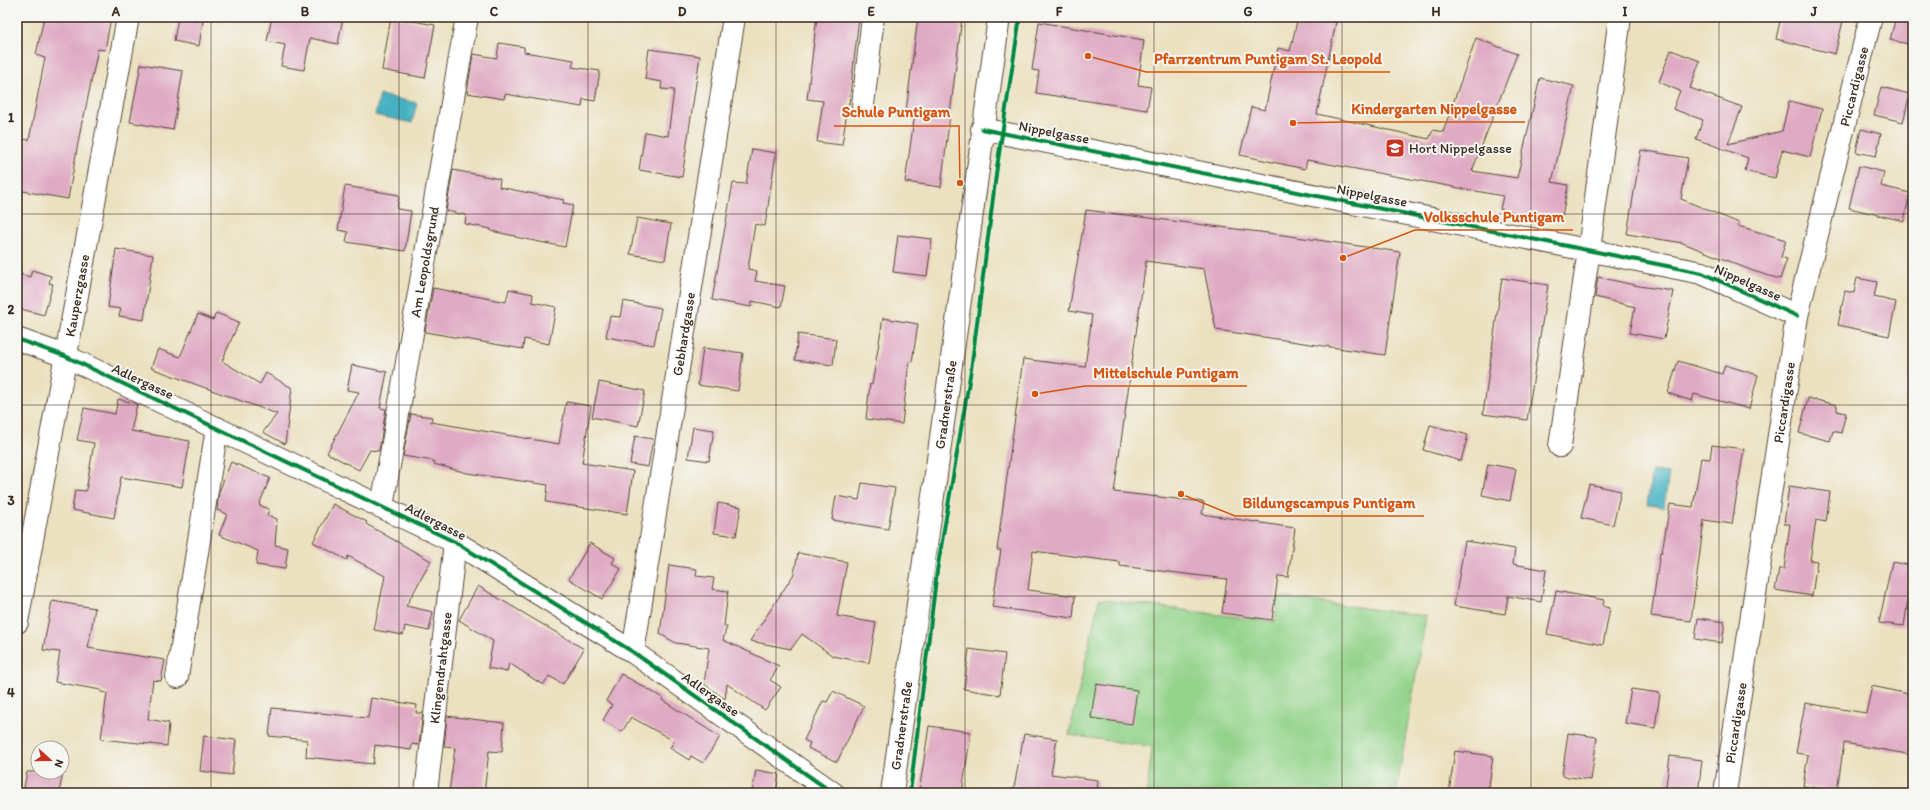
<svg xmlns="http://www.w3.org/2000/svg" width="1930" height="810" viewBox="0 0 1930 810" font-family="Itim,sans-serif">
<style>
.green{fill:#93d38a;stroke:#677e54}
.water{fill:#45b1c3;stroke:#406e70}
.building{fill:#dfaac3}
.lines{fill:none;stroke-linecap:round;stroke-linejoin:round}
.minor-casing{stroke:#554536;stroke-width:24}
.secondary-casing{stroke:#554536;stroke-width:24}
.minor{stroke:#fff;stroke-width:22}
.secondary{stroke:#fff;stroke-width:22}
.cycleway-casing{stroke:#f6f6f2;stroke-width:6}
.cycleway{stroke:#00873e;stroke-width:4}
.grid{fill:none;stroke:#3b2a1e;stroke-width:1;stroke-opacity:0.55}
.labels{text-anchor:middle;stroke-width:4;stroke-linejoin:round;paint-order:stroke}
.street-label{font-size:14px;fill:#3b2a1e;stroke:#f6f6f2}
.poi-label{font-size:14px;fill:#3b2a1e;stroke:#f6f6f2;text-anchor:start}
.leader{fill:none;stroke:#d7540e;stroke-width:1.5}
.callout-dot{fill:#d7540e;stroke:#f6f6f2;stroke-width:1.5}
.callout-label{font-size:15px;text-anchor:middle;font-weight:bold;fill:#d7540e;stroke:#f6f6f2;stroke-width:4;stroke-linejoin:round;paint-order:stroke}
.neatline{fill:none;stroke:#3b2a1e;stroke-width:1.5}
.grid-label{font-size:13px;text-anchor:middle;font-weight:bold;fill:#3b2a1e}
</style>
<rect width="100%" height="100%" fill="#f6f6f2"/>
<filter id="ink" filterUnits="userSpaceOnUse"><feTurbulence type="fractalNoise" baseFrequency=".025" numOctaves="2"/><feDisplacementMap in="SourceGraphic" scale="8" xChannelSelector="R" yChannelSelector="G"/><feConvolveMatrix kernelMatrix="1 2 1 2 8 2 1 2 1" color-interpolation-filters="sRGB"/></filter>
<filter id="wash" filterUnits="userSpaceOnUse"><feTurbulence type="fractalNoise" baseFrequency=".012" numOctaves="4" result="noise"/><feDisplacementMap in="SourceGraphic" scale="16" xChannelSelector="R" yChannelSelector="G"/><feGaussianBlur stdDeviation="0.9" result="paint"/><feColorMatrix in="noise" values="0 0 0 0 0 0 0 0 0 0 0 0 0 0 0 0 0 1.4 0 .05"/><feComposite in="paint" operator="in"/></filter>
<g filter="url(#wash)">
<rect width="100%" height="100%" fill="#ebe1c0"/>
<polygon class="green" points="1278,597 1426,616 1396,793 1147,793 1152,747 1069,735 1099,599 1275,622"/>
<g class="water">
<polygon points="380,95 417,103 412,123 375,115"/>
<polygon points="1652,471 1669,473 1664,507 1647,505"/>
</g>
<g id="blocks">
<g class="building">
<polygon points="44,17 111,17 105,50 98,49 83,121 82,121 68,199 17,190 17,138 29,140 45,58 36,55"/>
<polygon points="178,17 203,21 199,46 174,41"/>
<polygon points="272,17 343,17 338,44 310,38 304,70 281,66 285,45 267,41"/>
<polygon points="391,17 435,25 425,78 382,70"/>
<polygon points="817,17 859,17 849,104 848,104 842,145 817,142 823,101 807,99"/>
<polygon points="918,17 962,17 941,187 905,182 915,113 906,111"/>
<polygon points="1298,17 1337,17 1317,114 1429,139 1433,130 1443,132 1476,38 1517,54 1472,171 1517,178 1540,78 1574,86 1552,182 1568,185 1561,221 1500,209 1503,196 1307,160 1305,169 1240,155 1251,107 1265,110 1278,48 1290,51"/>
<polygon points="1781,17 1844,17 1835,54 1776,39"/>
<polygon points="1896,17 1913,21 1913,45 1890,40"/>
<polygon points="1039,22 1144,40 1138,85 1151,87 1147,110 1036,93 1039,71 1032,70"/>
<polygon points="499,43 524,47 524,52 574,60 572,67 600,71 595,101 583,99 582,107 505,94 504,99 467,93 473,54 497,58"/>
<polygon points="649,49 700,56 682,177 639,170 645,132 668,136 674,90 661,89 662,82 645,79"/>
<polygon points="1671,50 1700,61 1690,88 1742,107 1728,144 1782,131 1789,101 1822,109 1810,157 1782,150 1775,178 1745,171 1748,158 1696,139 1703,120 1673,109 1680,91 1659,82"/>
<polygon points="141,64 183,71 173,130 130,122"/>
<polygon points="1881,87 1910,94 1903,122 1874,115"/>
<polygon points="1861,129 1881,134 1876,156 1856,152"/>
<polygon points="752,149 776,153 765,226 755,224 748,269 757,271 755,281 785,286 781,307 752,301 751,307 712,300 733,183 746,184"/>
<polygon points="1641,150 1688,158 1681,199 1739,223 1738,226 1786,240 1781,257 1787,259 1780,279 1753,271 1683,243 1627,234"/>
<polygon points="1859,166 1884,172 1881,186 1910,193 1904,221 1849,208"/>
<polygon points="453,170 500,179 499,187 564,200 563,203 573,205 565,247 515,237 515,236 491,231 491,229 465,224 466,215 446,211"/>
<polygon points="345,186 399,195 397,209 411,211 405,251 346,242 348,232 338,230"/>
<polygon points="1086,210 1283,235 1400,252 1385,355 1216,330 1204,269 1146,261 1114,492 1204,502 1202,514 1295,528 1288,577 1278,576 1272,620 1222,613 1227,579 1120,566 1120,562 1033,551 1028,590 1075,596 1073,618 992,607 1001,550 997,550 1023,359 1085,367 1092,315 1069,311"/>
<polygon points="637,218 671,224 665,260 630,254"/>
<polygon points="898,235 932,239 927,276 893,272"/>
<polygon points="116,249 153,255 144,320 119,316 121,309 108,307"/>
<polygon points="32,270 51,276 49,283 53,284 44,315 17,308 17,273 30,277"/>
<polygon points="1598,277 1639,286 1673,291 1664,339 1630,333 1635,307 1595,297"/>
<polygon points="1502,278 1548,285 1527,420 1483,414"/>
<polygon points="1857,278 1877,282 1874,297 1896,302 1889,336 1838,325 1845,291 1854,293"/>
<polygon points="433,288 506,302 509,289 533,294 532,302 556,307 549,344 524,339 523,349 425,332"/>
<polygon points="623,301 661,308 654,345 606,337 610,316 620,317"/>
<polygon points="216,313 239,322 222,361 260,384 266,373 292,388 285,444 263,432 277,414 151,368 158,349 180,357 198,314 213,320"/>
<polygon points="883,318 918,324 912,362 909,362 902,424 866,419 870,384 872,385"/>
<polygon points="798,334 836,339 833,365 795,360"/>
<polygon points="703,348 743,353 738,391 698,385"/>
<polygon points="1678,361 1722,374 1725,365 1758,375 1749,409 1694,394 1692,401 1668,393"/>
<polygon points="352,365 387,372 380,408 386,409 379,451 370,450 359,470 327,453 359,392 347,390"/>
<polygon points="599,382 645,391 638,426 592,417"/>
<polygon points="1808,398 1837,405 1837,411 1846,413 1841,433 1833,431 1830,441 1799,433"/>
<polygon points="118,399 137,404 131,431 190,441 182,487 121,477 114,518 72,510 75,490 86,491 94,443 77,440 84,408 115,414"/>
<polygon points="566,402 591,406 582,463 633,471 627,514 546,502 548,485 467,473 434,464 434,461 403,456 411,414 432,417 431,422 559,444"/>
<polygon points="1430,425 1468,435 1461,461 1423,450"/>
<polygon points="693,427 714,430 709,461 688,458"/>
<polygon points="635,436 653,439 648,467 630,464"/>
<polygon points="1712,445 1744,449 1732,524 1704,520 1691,621 1651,616 1660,552 1662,552 1670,504 1693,507 1701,458 1710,459"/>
<polygon points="231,462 270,478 259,505 269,509 267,515 277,519 275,545 288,548 285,569 256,565 258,551 219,535 227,514 217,510 219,492"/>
<polygon points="1488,464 1516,469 1510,501 1482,495"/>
<polygon points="862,483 895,488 888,529 832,520 836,496 859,500"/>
<polygon points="1589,484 1621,491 1613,525 1581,518"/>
<polygon points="1789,486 1830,492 1826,522 1816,520 1810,560 1817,561 1812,596 1775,590 1779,569 1784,569 1790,524 1784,524"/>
<polygon points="718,503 741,507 736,536 714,533"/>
<polygon points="333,504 367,522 366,524 431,561 406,606 433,612 429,631 405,626 403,635 374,630 385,576 348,556 347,560 313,542"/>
<polygon points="1465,541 1515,549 1513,564 1546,570 1541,602 1508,596 1505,614 1454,606"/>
<polygon points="590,543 615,558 612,563 621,569 602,599 569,579"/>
<polygon points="798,553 847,562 837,616 876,623 869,663 833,656 802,634 791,649 750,641 794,574"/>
<polygon points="1892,562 1913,566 1904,626 1879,623"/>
<polygon points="669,565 697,569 696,576 714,578 712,589 728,591 724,626 727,626 723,640 779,666 770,680 781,687 765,710 727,684 725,699 704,684 709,648 676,643 660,634"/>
<polygon points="478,586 584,649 563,684 549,676 543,685 509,663 507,672 488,668 493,641 459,620"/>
<polygon points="1556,591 1604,600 1603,606 1610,608 1603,645 1547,634"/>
<polygon points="52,601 95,608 88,648 165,660 161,681 153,680 148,719 169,723 167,746 101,739 107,693 101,692 101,690 55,682 60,652 43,650"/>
<polygon points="1698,618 1725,622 1722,643 1695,639"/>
<polygon points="969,649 1005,654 1000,695 964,689"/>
<polygon points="621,674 663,698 662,700 720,737 703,763 691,756 689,760 670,748 674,741 631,717 622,732 603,720 612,705 606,701"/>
<polygon points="1096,684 1137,690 1132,724 1091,718"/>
<polygon points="1872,686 1913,695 1913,755 1844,743 1837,791 1803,786 1808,755 1796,753 1805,703 1866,713"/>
<polygon points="1631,689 1660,693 1655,728 1625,723"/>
<polygon points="833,691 864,706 837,762 808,748 810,743 804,740 823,701 827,702"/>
<polygon points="371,698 417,705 416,713 423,713 419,745 412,744 411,750 375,745 373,764 306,757 307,740 269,736 272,708 368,718"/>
<polygon points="447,716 504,723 502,752 489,751 484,793 449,793 455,748 444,747"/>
<polygon points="929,726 971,732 962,793 919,793"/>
<polygon points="1568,733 1597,737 1591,780 1562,776"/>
<polygon points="1024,734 1057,739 1051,774 1098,780 1097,793 1013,793"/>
<polygon points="204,736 236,740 232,775 200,771"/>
<polygon points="1455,751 1493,756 1488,793 1449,793"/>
<polygon points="1670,756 1702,760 1698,793 1665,793"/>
<polygon points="756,770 779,774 776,793 752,793"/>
<polygon points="27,772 63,772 59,793 23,793"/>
</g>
</g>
</g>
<g filter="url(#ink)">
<use href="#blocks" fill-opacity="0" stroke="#554536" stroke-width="1"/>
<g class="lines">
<defs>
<g id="minor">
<polyline points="863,105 873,17"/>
<polyline points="982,129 1702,273 1797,316"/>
<polyline points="17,339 65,356 455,542 633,652 833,793"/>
<polyline points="1560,446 1589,250 1620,17"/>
<path id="s1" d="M382 506 467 17"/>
<path id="s2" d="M17 622 128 17"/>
<path id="s3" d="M633 652 734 17"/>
<polyline points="177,677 217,428"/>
<path id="s4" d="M426 793 455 542"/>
<path id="s5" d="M1725 793 1797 316 1871 17"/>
</g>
<g id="secondary">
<path id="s6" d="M892 793 999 17"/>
</g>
</defs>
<use href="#minor" class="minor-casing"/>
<use href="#secondary" class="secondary-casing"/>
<use href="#minor" class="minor"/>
<use href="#secondary" class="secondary"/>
<defs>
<g id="cycleway">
<polyline points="982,129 1702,273 1797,316"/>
<polyline points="17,339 65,356 455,542 633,652 833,793"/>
<polyline points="910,793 937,571 971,370 997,167 1020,17"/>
</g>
</defs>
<use href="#cycleway" class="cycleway-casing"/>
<use href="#cycleway" class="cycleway"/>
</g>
</g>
<path class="grid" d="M211 17V793M399 17V793M588 17V793M776 17V793M965 17V793M1154 17V793M1342 17V793M1531 17V793M1719 17V793M17 214H1913M17 405H1913M17 596H1913"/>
<defs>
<symbol id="school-square" viewBox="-11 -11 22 22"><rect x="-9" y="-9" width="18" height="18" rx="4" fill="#c8321e" stroke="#f6f6f2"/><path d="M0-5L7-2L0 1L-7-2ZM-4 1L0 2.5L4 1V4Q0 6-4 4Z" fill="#fff"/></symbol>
</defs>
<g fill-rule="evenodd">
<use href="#school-square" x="1384" y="137" width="22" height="22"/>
</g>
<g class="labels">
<g class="street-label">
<text dy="5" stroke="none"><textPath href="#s5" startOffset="719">Piccardigasse</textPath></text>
<text transform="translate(1054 132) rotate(11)" y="5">Nippelgasse</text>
<text transform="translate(1372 195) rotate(11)" y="5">Nippelgasse</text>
<text dy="5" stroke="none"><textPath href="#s1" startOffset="248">Am Leopoldsgrund</textPath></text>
<text transform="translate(1748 282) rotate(24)" y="5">Nippelgasse</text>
<text dy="5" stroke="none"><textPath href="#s2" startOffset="332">Kauperzgasse</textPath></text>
<text dy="5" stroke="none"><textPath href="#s3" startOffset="322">Gebhardgasse</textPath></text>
<text transform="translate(143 381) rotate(25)" y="5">Adlergasse</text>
<text dy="5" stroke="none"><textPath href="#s5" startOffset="395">Piccardigasse</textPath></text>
<text dy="5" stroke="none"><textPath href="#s6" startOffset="392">Gradnerstraße</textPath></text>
<text transform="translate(436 521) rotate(27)" y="5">Adlergasse</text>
<text dy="5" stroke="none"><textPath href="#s4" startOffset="126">Klingendrahtgasse</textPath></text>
<text transform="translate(711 694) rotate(35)" y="5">Adlergasse</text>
<text dy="5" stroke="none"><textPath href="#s5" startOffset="71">Piccardigasse</textPath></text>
<text dy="5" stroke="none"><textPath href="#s6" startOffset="68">Gradnerstraße</textPath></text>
</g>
<g class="poi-label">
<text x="1409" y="153">Hort Nippelgasse</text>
</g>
</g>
<path class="leader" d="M1088 56L1146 72H1390M1293 123L1343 122H1525M960 183L959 126H834M1343 258L1415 230H1573M1035 394L1085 386H1247M1181 494L1235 516H1424"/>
<g class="callout-dot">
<circle cx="1088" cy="56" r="4"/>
<circle cx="1293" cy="123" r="4"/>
<circle cx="960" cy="183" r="4"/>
<circle cx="1343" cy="258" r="4"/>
<circle cx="1035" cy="394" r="4"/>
<circle cx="1181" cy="494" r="4"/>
</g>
<g class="callout-label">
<text x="1268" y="64">Pfarrzentrum Puntigam St. Leopold</text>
<text x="1434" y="114">Kindergarten Nippelgasse</text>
<text x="896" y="117">Schule Puntigam</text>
<text x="1494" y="222">Volksschule Puntigam</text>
<text x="1166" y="378">Mittelschule Puntigam</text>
<text x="1329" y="508">Bildungscampus Puntigam</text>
</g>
<rect width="1930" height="810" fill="none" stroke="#f6f6f2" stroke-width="44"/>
<g transform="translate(50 760) rotate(111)"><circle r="19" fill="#f6f6f2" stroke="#aba49d"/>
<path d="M0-3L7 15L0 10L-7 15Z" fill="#c8321e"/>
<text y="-6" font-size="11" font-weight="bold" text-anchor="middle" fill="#3b2a1e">N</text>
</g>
<rect x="22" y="22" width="1886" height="766" class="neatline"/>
<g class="grid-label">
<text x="116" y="16">A</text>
<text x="305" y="16">B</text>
<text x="494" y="16">C</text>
<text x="682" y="16">D</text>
<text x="871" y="16">E</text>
<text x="1059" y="16">F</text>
<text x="1248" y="16">G</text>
<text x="1436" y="16">H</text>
<text x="1625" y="16">I</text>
<text x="1814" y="16">J</text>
<text x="11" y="122">1</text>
<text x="11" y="314">2</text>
<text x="11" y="505">3</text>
<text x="11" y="697">4</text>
</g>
</svg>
